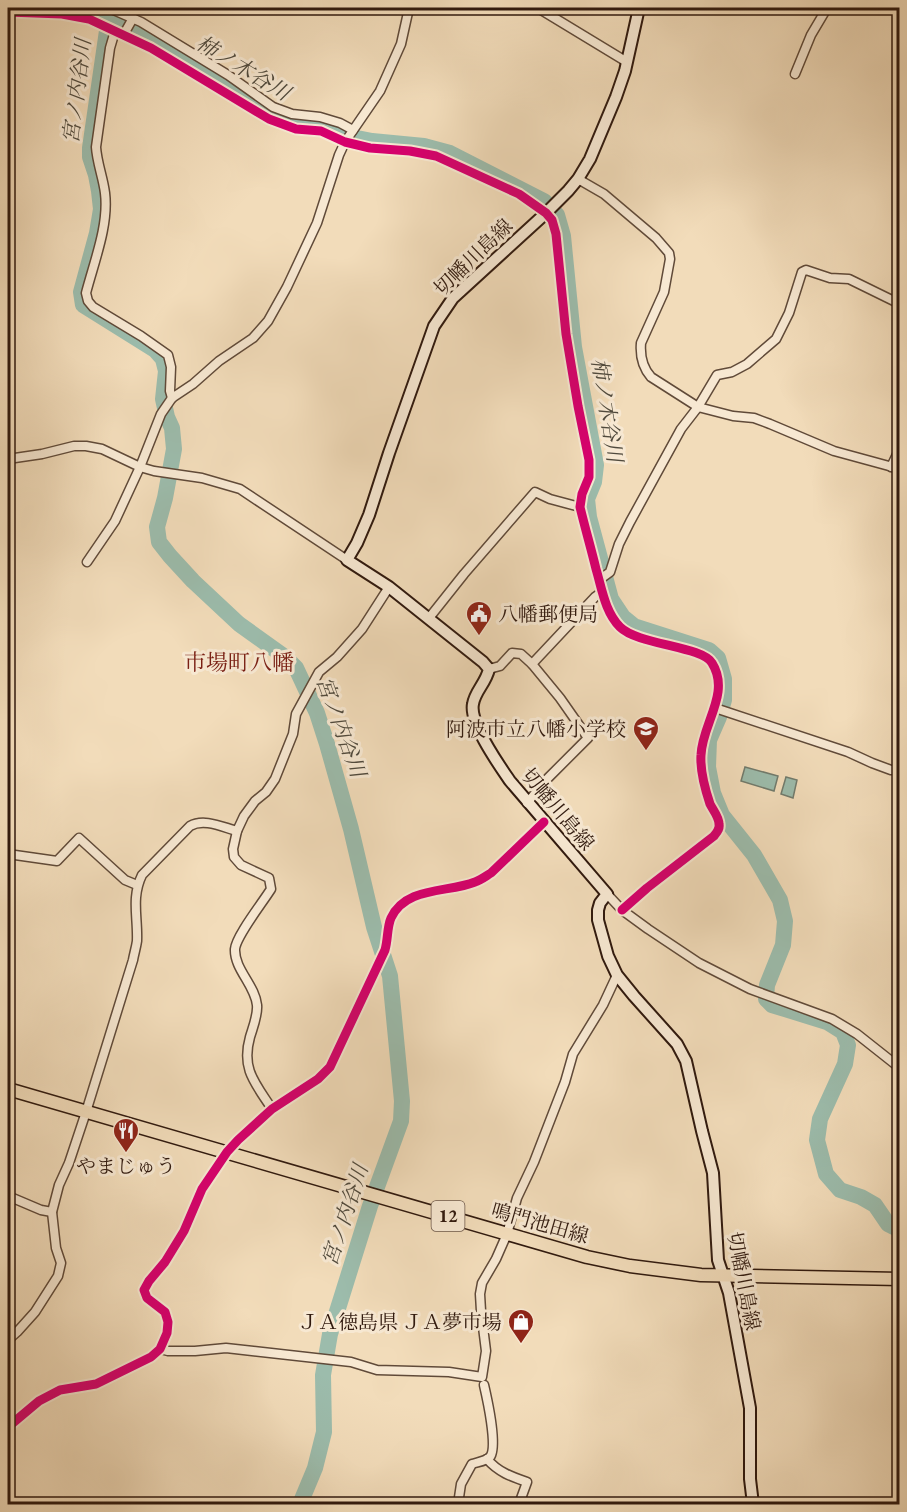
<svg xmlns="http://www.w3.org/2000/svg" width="907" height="1512" viewBox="0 0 907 1512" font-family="'EB Garamond','Noto Serif JP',serif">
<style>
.water{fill:#9cbcac;stroke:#717b6d;stroke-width:1.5}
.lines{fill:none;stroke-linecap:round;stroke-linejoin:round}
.river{stroke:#9cbcac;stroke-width:16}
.minor-casing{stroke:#604a39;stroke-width:11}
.secondary-casing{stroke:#30190e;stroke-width:14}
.primary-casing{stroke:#30190e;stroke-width:15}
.minor{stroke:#f7e8d2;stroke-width:8}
.secondary{stroke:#f7e8d2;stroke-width:10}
.primary{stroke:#f2dcba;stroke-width:12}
.cycleway-casing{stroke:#f7e8d2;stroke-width:13}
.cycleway{stroke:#d6006c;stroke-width:9}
.labels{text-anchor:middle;stroke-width:6;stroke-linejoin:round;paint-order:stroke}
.shield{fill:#f7e8d2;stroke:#6c5749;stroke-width:1.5}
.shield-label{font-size:18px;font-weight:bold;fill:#30190e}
.street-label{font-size:20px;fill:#30190e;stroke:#f7e8d2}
.poi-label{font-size:20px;fill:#30190e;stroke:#f7e8d2;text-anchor:end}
.water-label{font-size:21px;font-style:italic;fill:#504a3d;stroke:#f7e8d2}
.quarter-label{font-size:22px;fill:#7a1f14;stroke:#f7e8d2}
</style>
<rect width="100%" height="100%" fill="#f2dcba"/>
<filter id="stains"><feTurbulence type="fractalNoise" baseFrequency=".00333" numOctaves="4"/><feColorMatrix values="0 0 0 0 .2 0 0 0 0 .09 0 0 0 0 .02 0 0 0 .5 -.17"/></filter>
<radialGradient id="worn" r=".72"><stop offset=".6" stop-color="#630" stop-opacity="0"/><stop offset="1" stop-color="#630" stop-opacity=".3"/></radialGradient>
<g class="water">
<polygon points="745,767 778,776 774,791 741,781"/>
<polygon points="786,777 797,780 793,798 781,794"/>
</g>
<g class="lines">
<g class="river">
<polyline points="84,8 139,31 209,72 270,114 291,122 320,123 357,138 372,141 424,146 450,153 544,201 557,215 563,236 574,347 596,465 594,482 587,499 589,517 611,599 623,617 634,626 709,650 718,658 724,679 724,700 719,717 709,740 708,767 713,793 722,815 754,855 780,900 785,921 783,945 767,985 766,999 772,1005 827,1022 843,1032 848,1045 845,1064 820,1119 817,1140 826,1174 840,1190 861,1197 875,1205 888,1224 900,1230"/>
<polyline points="109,17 90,148 90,157 96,175 99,191 101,209 97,233 81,292 83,305 155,350 163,359 166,371 163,399 167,417 172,428 174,449 165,498 157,527 159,542 170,556 193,581 239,624 285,657 296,668 317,713 327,744 351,829 374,927 390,976 402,1101 401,1121 370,1206 330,1334 323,1375 324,1432 315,1468 300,1504"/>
</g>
<defs>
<g id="minor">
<polyline points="109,8 141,22 228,75 273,107 292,114 320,117 340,123 353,130"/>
<polyline points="538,8 627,62"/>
<path d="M8 12 62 14 89 19 151 48 269 119 296 129 321 131 345 142 370 148 410 151 436 156 519 194 546 213 552 220 556 234 566 334 578 406 589 460V477L582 494 580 507C585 528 591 548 596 569 602 589 605 612 620 627 638 645 702 646 712 663 731 693 702 724 701 755 700 770 705 789 710 804 713 810 719 817 719 824 720 829 717 832 714 836L647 888 622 910"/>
<path d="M115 31 110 48 96 147C97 163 103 177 105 193 109 225 94 262 86 293L88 301 93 307 141 336 168 355 171 367 170 391 172 398"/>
<polyline points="124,34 133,18"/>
<polyline points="795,74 811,35 827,8"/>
<path d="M578 179 604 194 656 238 669 253 670 259 664 292 641 343C640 355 643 368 651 377L698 407 733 416 754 418 770 424 834 451 900 469"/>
<polyline points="8,459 42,454 74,446 86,446 102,449 140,467 154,471 202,478 240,489 347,560"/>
<polyline points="891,467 900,448"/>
<polyline points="87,562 115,521 140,467 161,414 172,398 193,384 219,361 253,338 268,321 287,287 317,223 339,155 345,142 380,91 401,44 409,8"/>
<polyline points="599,580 610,572 619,544 630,522 681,429 698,407 717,375 732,372 747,364 776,339 789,313 802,272 806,270 830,278 849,279 900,304"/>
<polyline points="429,618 464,574 535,492 550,499 580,507"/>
<polyline points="532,664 595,597 602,592"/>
<polyline points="489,669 500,666 512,653 521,654 532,664 560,698 588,738 548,778 527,803"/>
<polyline points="715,708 848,752 872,763 891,770 900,770"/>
<polyline points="8,854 57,861 79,838 125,880 137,885"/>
<polyline points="607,894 622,910 648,929 699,963 750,989 832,1019 857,1034 900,1068"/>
<path d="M272 1109C255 1083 241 1069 250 1037 253 1027 258 1015 257 1005 255 985 234 969 235 949 236 936 263 902 271 889L269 878 241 865 234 857 233 849 237 831 244 816 255 801 266 792 275 779 293 734 296 714 319 672 337 657 362 629 389 587"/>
<polyline points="8,1196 41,1210 52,1212"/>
<path d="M8 1340 17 1332 35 1312 58 1276 61 1263 56 1248 52 1212 59 1185 69 1163 86 1112 133 960C134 954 136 948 137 941 138 917 131 898 142 875L190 826C204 818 222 827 237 831"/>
<polyline points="160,1349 168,1351 195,1351 226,1348 351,1362 377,1370 449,1372 482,1377 486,1351 481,1311 480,1294 482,1283 496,1259 507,1234 517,1198 534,1162 565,1082 573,1054 603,1005 617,975"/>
<path d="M8 1427 39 1401 60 1390 96 1384 151 1357 160 1349 167 1333 168 1322 165 1312 147 1298 144 1290 149 1281 165 1262 184 1231 202 1189 227 1152 238 1140 272 1109 318 1079 330 1067 385 950C388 940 387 927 391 918 406 886 448 893 475 882 481 880 486 876 491 873L544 822"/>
<path d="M487 1459C498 1472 512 1477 527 1482L519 1504"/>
<path d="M458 1504 461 1484 472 1464C478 1462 486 1461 490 1457 498 1447 487 1398 484 1385"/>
</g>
<path id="secondary" d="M639 8 625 71 616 97 590 159 578 179 568 191 546 213 453 298 434 326 389 453 369 515 357 543 347 560 389 587 483 662 489 669C486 683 475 691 473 704 469 723 499 765 510 781L607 894 600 903 598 910V920L608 956 617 975 634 996 677 1044 686 1061 702 1131 713 1173 718 1260 729 1293 750 1408V1479L753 1504"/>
<polyline id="primary" points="8,1089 587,1257 630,1266 701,1275 900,1279"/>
</defs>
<use href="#minor" class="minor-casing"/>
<use href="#secondary" class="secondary-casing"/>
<use href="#primary" class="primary-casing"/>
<use href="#minor" class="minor"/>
<use href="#secondary" class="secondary"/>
<use href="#primary" class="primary"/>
<defs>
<g id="cycleway">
<path d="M8 12 62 14 89 19 151 48 269 119 296 129 321 131 345 142 370 148 410 151 436 156 519 194 546 213 552 220 556 234 566 334 578 406 589 460V477L582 494 580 507C585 528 591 548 596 569 602 589 605 612 620 627 638 645 702 646 712 663 731 693 702 724 701 755 700 770 705 789 710 804 713 810 719 817 719 824 720 829 717 832 714 836L647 888 622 910"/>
<path d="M8 1427 39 1401 60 1390 96 1384 151 1357 160 1349 167 1333 168 1322 165 1312 147 1298 144 1290 149 1281 165 1262 184 1231 202 1189 227 1152 238 1140 272 1109 318 1079 330 1067 385 950C388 940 387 927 391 918 406 886 448 893 475 882 481 880 486 876 491 873L544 822"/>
</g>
</defs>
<use href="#cycleway" class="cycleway-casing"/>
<use href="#cycleway" class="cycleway"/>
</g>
<defs>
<symbol id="civic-pin" viewBox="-11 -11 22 30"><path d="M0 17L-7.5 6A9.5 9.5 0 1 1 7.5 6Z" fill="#8f2418" stroke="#f7e8d2"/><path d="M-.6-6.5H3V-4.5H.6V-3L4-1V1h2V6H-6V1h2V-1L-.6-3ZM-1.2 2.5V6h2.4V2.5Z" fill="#fff"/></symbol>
<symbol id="school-pin" viewBox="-11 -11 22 30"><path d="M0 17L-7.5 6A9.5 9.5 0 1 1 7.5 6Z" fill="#8f2418" stroke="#f7e8d2"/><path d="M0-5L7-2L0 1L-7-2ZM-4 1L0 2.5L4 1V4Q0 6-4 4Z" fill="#fff"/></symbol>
<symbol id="restaurant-pin" viewBox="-11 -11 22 30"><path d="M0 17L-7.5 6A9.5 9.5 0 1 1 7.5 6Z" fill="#8f2418" stroke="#f7e8d2"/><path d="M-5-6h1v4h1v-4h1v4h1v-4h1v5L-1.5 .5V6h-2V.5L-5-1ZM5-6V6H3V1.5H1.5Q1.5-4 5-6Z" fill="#fff"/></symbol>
<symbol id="shop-pin" viewBox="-11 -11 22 30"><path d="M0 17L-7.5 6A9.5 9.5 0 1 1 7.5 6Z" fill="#8f2418" stroke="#f7e8d2"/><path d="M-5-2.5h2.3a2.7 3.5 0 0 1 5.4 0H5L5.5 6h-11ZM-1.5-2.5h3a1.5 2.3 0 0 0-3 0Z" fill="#fff"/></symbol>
</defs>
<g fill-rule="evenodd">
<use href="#civic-pin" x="464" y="599" width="30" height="40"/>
<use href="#school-pin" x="631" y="714" width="30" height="40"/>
<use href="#restaurant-pin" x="111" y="1116" width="30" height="40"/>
<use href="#shop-pin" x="506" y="1307" width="30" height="40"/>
</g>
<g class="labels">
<rect class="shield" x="431.5" y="1201" width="33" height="30" rx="4.5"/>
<g class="shield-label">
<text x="448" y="1222">12</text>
</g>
<g class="street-label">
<text transform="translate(473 257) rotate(-44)" y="7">切幡川島線</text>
<text transform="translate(558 809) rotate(50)" y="7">切幡川島線</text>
<text transform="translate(540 1223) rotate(16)" y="7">鳴門池田線</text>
<text transform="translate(744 1281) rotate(79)" y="7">切幡川島線</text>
</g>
<g class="poi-label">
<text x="498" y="621" text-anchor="start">八幡郵便局</text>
<text x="626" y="736">阿波市立八幡小学校</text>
<text x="126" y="1173" text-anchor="middle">やまじゅう</text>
<text x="502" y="1329">ＪＡ徳島県 ＪＡ夢市場</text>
</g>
<g class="water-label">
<text transform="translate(243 68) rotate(31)" y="7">柿ノ木谷川</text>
<text transform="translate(77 91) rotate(-83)" y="7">宮ノ内谷川</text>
<text transform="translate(607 410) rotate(81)" y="7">柿ノ木谷川</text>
<text transform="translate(341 727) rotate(70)" y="7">宮ノ内谷川</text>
<text transform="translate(345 1215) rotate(-72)" y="7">宮ノ内谷川</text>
</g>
<g class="quarter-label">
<text x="239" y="670">市場町八幡</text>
</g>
</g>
<rect width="907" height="1512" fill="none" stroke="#f2dcba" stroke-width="30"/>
<rect x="9" y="9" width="889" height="1494" fill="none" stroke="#30190e" stroke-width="3"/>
<rect x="15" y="15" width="877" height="1482" fill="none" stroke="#30190e" stroke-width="1.5"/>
<rect width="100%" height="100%" filter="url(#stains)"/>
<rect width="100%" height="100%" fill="url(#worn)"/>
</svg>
